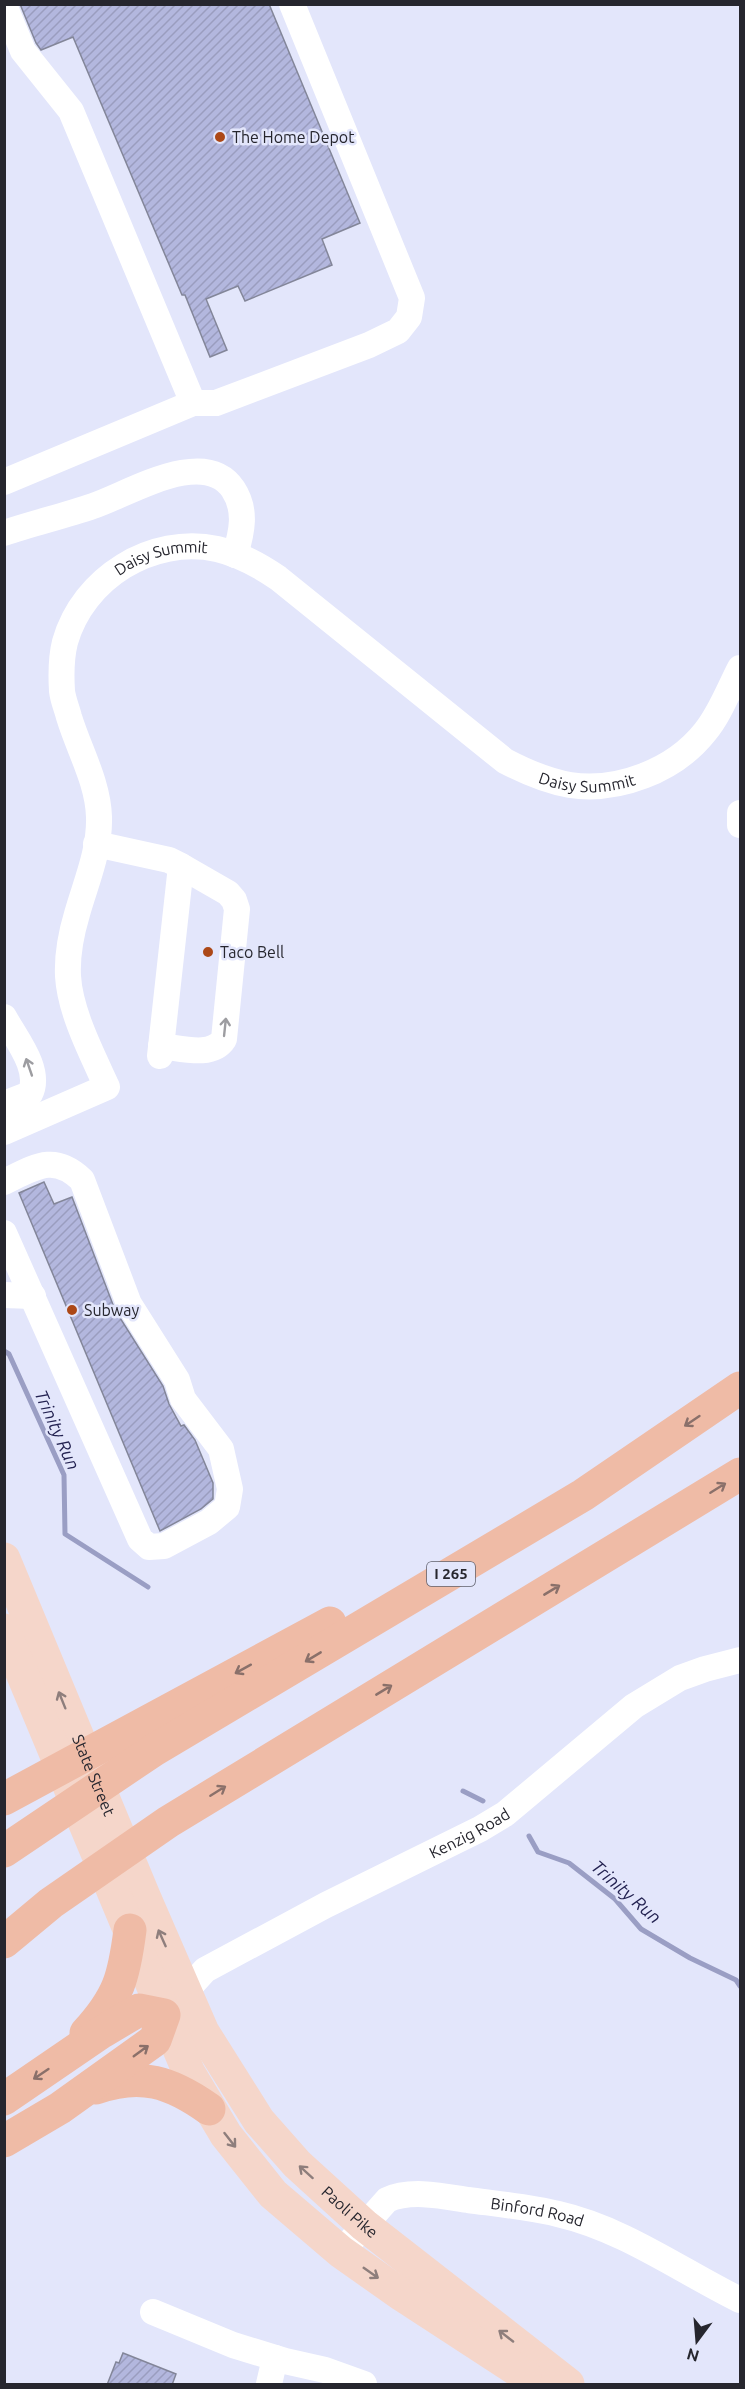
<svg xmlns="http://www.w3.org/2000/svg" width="745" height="2389" viewBox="0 0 745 2389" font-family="Ubuntu,sans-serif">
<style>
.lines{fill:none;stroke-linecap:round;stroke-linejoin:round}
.stream{stroke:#9a9ec4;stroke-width:5}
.building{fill:url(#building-hatch);stroke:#838699;stroke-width:1.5}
.minor{stroke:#fff;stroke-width:26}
.major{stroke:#f5d6ca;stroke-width:33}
.highway{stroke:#efbba6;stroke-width:33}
.oneway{stroke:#9d9da1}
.oneway2{stroke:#8a706a}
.oneway3{stroke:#8e7e7c}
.poi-dot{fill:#ac4817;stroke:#e3e6fb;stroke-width:2}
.labels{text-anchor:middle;stroke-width:5;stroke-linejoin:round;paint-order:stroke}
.shield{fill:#e3e6fb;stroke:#5f606c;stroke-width:1.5}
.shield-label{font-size:15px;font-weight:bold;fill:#26262e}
.poi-label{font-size:16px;fill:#26262e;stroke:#e3e6fb;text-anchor:start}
.street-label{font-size:16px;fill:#26262e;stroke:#e3e6fb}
.water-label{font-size:18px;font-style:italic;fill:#232251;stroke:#e3e6fb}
</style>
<defs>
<pattern id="building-hatch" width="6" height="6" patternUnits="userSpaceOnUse" patternTransform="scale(1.5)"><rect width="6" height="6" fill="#b3b7de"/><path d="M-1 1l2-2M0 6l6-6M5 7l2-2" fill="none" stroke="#9a9dbf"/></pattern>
</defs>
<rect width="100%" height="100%" fill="#e3e6fb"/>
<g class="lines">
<g class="stream">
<polyline points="4,1351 9,1354 64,1475 65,1534 148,1587"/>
<polyline points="463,1791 483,1801"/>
<polyline points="529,1836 538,1852 569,1863 615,1899 641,1929 690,1958 736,1980 740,1986"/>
</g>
</g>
<g class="building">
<polygon points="20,4 269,4 360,223 322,239 332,265 245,301 238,286 206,299 227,350 210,357 185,295 182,295 73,37 41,50 36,43"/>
<polygon points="44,1182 54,1204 72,1197 115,1310 163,1386 169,1404 181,1426 184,1425 195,1440 213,1483 213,1499 201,1509 160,1531 19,1193"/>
<polygon points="123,2353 176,2374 172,2385 107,2385 116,2362 119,2363"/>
</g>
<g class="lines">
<g class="minor">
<polyline points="4,5 23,51 71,111 193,403"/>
<polyline points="4,482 193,403 216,403 369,345 398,331 409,317 412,298 292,4"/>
<path d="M4 533C34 523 64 516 93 506 129 494 204 446 233 489 247 510 242 532 235 555"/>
<polyline points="740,813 740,825"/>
<polyline points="96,844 169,860 181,866 160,1056"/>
<path d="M4 1017C16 1039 42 1070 30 1094L4 1104"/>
<path d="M161 1046C181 1048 212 1058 224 1039L237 909 234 900 228 893 181 866"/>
<path id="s1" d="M4 1132 107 1087C92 1054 70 1012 68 976 67 955 71 934 77 914 86 882 100 851 99 817 98 782 79 750 69 717 67 709 63 700 62 691 61 675 61 658 65 642 83 578 152 535 217 549 239 554 259 565 278 578L505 761C526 772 546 781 570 785 618 792 674 771 705 732 720 714 729 689 740 668"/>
<path d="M4 1182C35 1167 54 1153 82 1180L129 1304 177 1380 183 1399 221 1449 230 1489 227 1507 209 1522 164 1546 149 1547 140 1539 4 1233"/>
<polyline points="4,1295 33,1296"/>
<path id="s2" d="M186 1991 205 1970 326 1905 480 1829 505 1814 634 1706 680 1678 705 1669 740 1660"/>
<path id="s3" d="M341 2252 387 2200C410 2189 443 2196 468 2200 498 2204 529 2207 558 2214 624 2229 681 2271 740 2300"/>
<polyline points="153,2312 233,2345 285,2361 325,2370 364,2384"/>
<polyline points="269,2384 275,2358"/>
</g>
<g class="major">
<path id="s4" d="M4 1559 144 1896 203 2032 259 2121 297 2164 364 2225 568 2384"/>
<polyline points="4,1630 189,2073 226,2135 273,2194 341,2252 402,2295 525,2375"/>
</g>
<g class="highway">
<polyline points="4,1799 330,1623"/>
<polyline points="4,1851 154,1750 583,1495 740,1388"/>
<polyline points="4,1942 51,1903 168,1822 740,1474"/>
<path d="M86 2033C119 1997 124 1977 130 1930"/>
<path d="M96 2088C141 2072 171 2082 209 2109"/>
<polyline points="4,2099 102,2032 139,2010 164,2015 155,2040 60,2108 4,2141"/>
</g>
</g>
<defs><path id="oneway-shaft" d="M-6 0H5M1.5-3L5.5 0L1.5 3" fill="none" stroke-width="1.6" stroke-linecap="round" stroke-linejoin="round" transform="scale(1.5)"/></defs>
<g class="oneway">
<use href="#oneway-shaft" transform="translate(225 1027) rotate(-84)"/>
<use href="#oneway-shaft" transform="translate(29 1067) rotate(-109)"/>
</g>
<g class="oneway2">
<use href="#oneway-shaft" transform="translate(692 1421) rotate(146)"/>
<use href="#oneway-shaft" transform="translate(718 1488) rotate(-32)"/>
<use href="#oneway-shaft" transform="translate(552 1590) rotate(-31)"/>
<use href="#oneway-shaft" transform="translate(313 1657) rotate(149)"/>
<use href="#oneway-shaft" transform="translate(243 1669) rotate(151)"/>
<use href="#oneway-shaft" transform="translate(384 1690) rotate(-31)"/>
<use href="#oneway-shaft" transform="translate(218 1791) rotate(-32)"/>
<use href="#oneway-shaft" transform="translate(141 2051) rotate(-36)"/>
<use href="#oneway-shaft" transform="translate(41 2074) rotate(146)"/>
</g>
<g class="oneway3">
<use href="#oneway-shaft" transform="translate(62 1700) rotate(-112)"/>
<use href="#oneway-shaft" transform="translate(162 1938) rotate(-114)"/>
<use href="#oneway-shaft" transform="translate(230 2140) rotate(52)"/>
<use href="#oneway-shaft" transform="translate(306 2172) rotate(-138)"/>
<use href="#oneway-shaft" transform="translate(371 2273) rotate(35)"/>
<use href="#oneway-shaft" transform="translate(506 2336) rotate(-142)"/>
</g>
<g class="poi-dot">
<circle cx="220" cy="137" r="6"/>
<circle cx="208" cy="952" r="6"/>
<circle cx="72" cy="1310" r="6"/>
</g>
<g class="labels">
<rect class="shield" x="427" y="1562" width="48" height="24" rx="4.5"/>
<g class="shield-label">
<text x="451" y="1579">I 265</text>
</g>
<g class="poi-label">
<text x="232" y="143">The Home Depot</text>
<text x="220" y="958">Taco Bell</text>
<text x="84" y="1316">Subway</text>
</g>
<g class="street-label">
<text dy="6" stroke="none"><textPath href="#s1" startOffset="712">Daisy Summit</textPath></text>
<text dy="6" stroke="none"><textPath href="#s1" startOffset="1216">Daisy Summit</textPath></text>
<text dy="6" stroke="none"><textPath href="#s4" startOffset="234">State Street</textPath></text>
<text dy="6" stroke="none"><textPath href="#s2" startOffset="326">Kenzig Road</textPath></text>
<text dy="6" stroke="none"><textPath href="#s4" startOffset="747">Paoli Pike</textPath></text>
<text dy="6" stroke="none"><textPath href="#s3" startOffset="222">Binford Road</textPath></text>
</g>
<g class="water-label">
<text transform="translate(57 1430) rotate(66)" y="6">Trinity Run</text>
<text transform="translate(626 1892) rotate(41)" y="6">Trinity Run</text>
</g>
</g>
<rect width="745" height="2389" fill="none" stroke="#26262e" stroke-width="12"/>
<g transform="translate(697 2341) rotate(196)" stroke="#e3e6fb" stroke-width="4.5" paint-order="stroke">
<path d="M0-4.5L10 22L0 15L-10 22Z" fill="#26262e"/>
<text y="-9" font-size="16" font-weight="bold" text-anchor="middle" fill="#26262e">N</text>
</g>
</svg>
